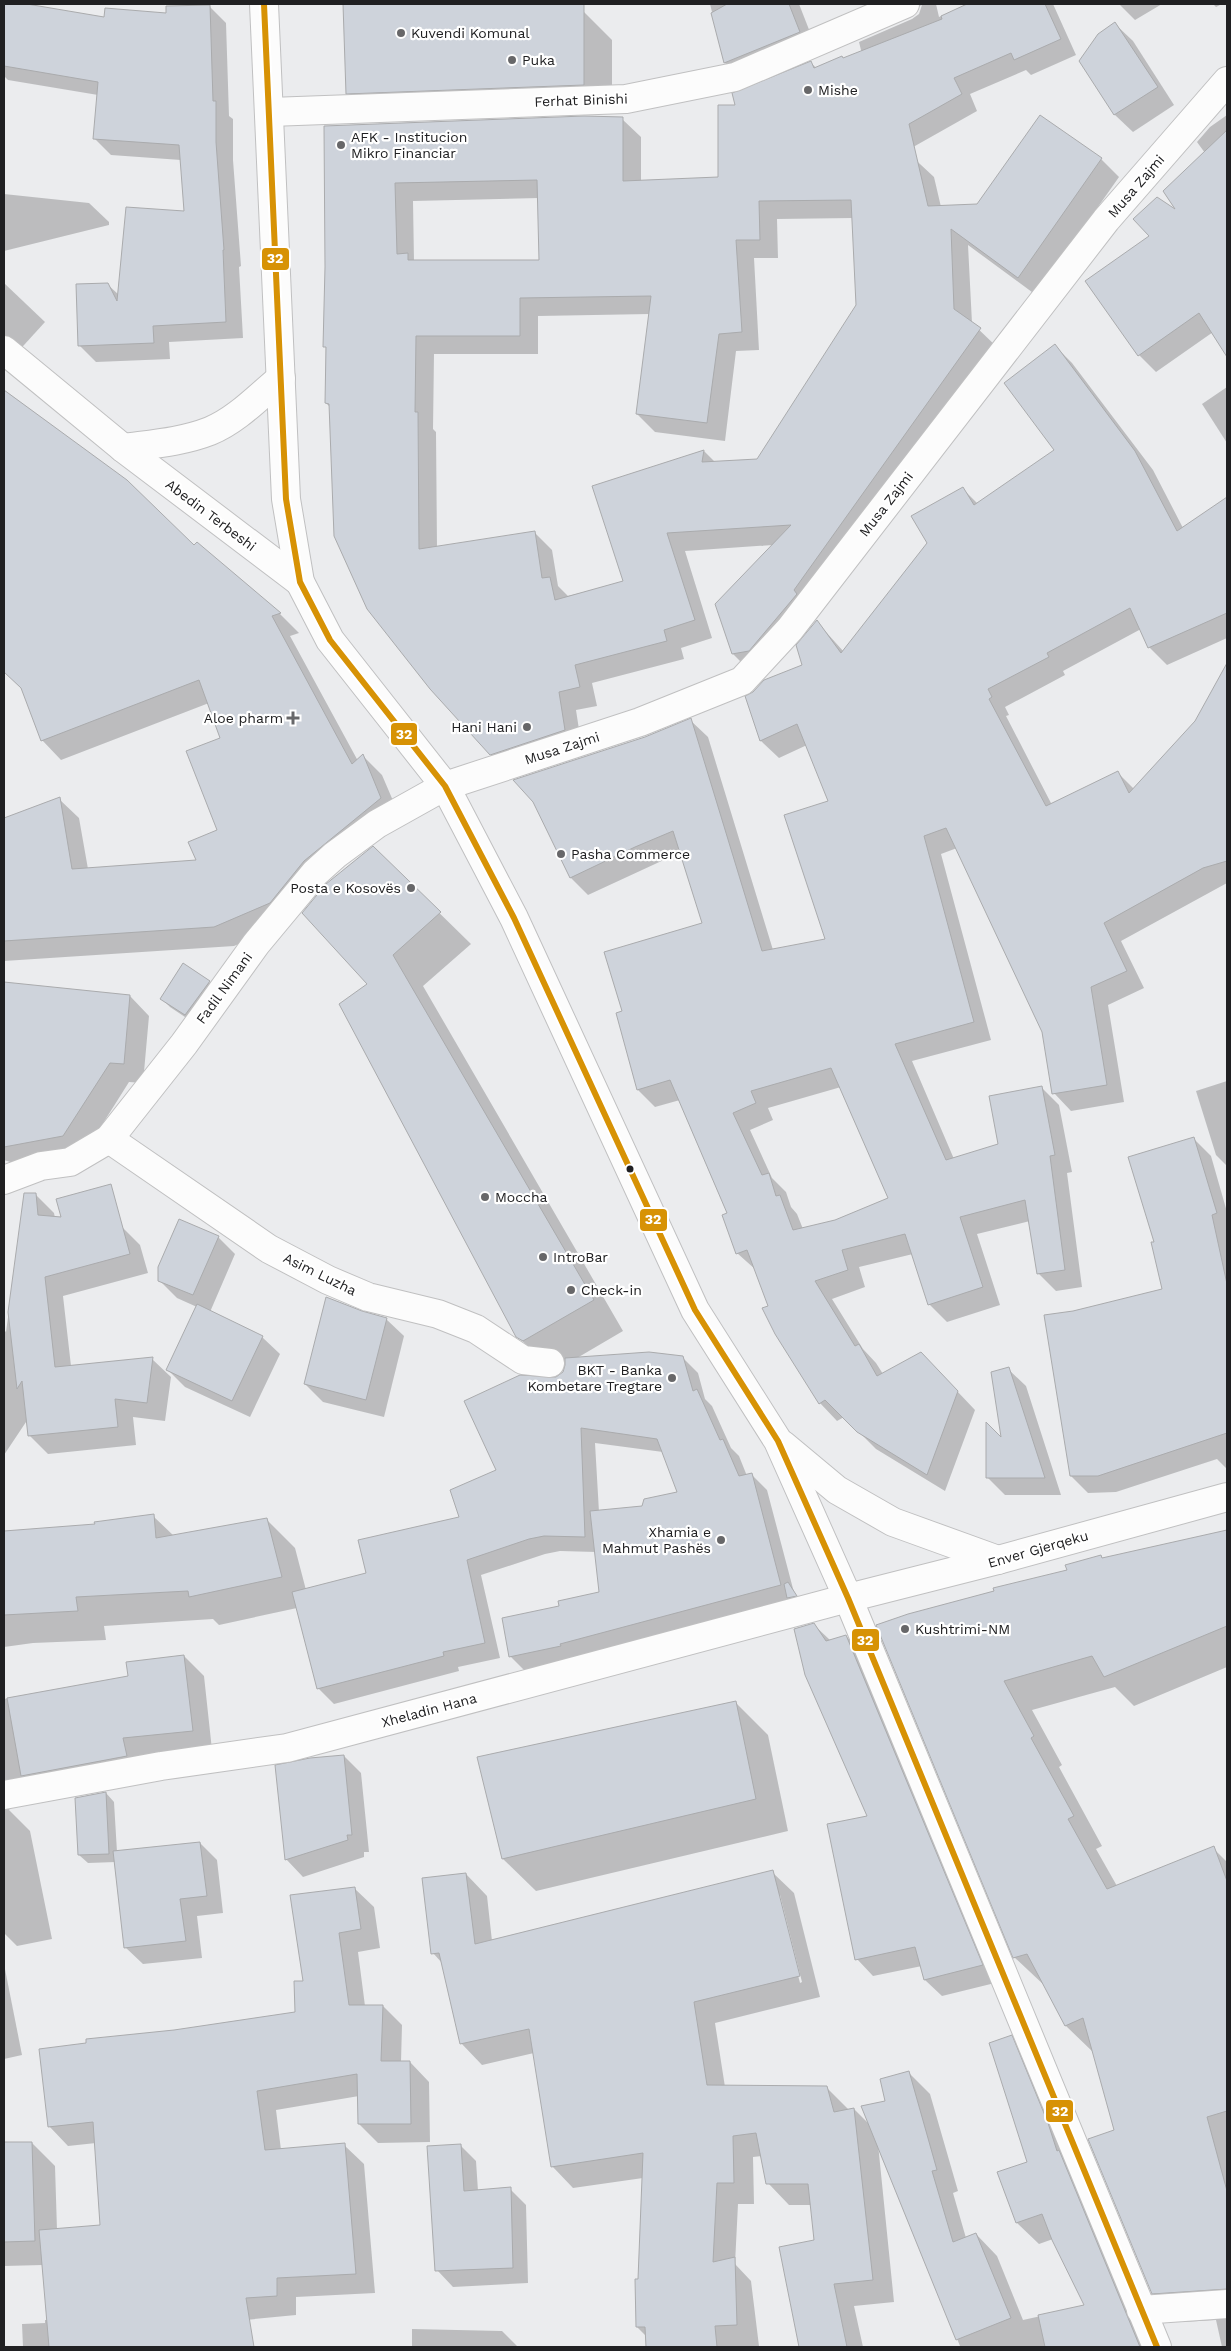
<svg xmlns="http://www.w3.org/2000/svg" width="1231" height="2351" viewBox="0 0 1231 2351" font-family="'Work Sans',sans-serif">
<style>
.shadow{fill:#0003;fill-rule:evenodd}
.building{fill:#ced3db;stroke:#aaabad;fill-rule:evenodd}
.lines{fill:none;stroke-linecap:round;stroke-linejoin:round}
.minor-casing{stroke:#c0c0c1;stroke-width:30}
.major-casing{stroke:#c0c0c1;stroke-width:30}
.minor{stroke:#fcfcfc;stroke-width:28}
.major{stroke:#fcfcfc;stroke-width:28}
.bus-1-casing{stroke:#fff;stroke-width:10}
.bus-1{stroke:#d79205;stroke-width:6}
.poi-dot{fill:#676769;stroke:#fff;stroke-width:2}
.bus-dot{fill:#202022;stroke:#fff;stroke-width:2}
.labels{text-anchor:middle;stroke-width:4.5;stroke-linejoin:round;paint-order:stroke}
.poi-label{font-size:14px;fill:#202022;stroke:#fff;text-anchor:start}
.street-label{font-size:14px;fill:#202022;stroke:#fff}
.line-badge{stroke:#fff;stroke-width:2}
.badge-label{font-size:14px;text-anchor:middle;font-weight:bold;fill:#fff}
</style>
<rect width="100%" height="100%" fill="#ebecee"/>
<g class="shadow">
<polygon points="4,4 19,4 105,19 167,15 209,6 226,23 229,116 233,119 233,160 241,266 239,267 243,338 169,342 170,359 96,362 79,345 107,284 119,295 185,212 181,160 111,155 94,138 98,95 8,80 4,76"/>
<polygon points="344,4 563,4 563,12 584,12 612,40 612,112 375,121 348,93"/>
<polygon points="710,4 799,4 817,50 743,80 725,63"/>
<polygon points="891,4 936,4 939,17 970,4 1053,4 1076,55 1031,75 1026,70 970,94 977,111 899,155 883,139 859,42 912,19 919,14 922,5 900,12"/>
<polygon points="1119,4 1162,4 1135,20"/>
<polygon points="1213,4 1222,4 1216,7"/>
<polygon points="1115,24 1133,41 1174,105 1133,132 1115,115 1080,61"/>
<path d="M811 63 934 177 941 207 978 205 1101 159 1119 177 1036 295 968 245 972 323 998 348 751 672 733 654 773 545 685 551 712 638 681 648 684 659 592 683 597 706 576 710 582 749 510 772 491 754 331 408 326 403 325 127 622 119 641 137V182L720 178 737 106ZM539 198 540 261H414L413 201ZM853 218 857 305 758 460 716 463 704 451 624 582 568 596 558 586 552 550 534 532 437 547 436 432 433 429 434 354H538V316L650 314 637 414 655 432 725 441 736 351 759 350 754 258H778L777 219Z"/>
<polygon points="1227,115 1227,327 1219,333 1216,330 1156,372 1139,355 1151,236 1179,213 1205,153 1197,142 1210,127"/>
<polygon points="4,194 89,203 109,222 109,225 4,251"/>
<polygon points="4,283 45,322 4,367"/>
<path d="M1055 346 1072 363 1153 470 1183 528 1227 499V638L1167 665 1149 647 1141 629 1063 671 1065 675 1005 707 1009 715 1006 716 1052 805 1118 773 1134 789 1196 722 1227 665V883L1121 941 1144 988 1108 1005 1124 1102 1071 1111 1054 1093 1043 1031 957 848 941 854 991 1040 912 1061 954 1159 1000 1145 1042 1088 1059 1105 1072 1172 1067 1173 1082 1287 1056 1291 1038 1273 1030 1221 977 1234 1000 1305 947 1322 929 1304 913 1254 859 1267 865 1287 832 1299 863 1349 876 1363 883 1374 938 1371 975 1410 945 1491 876 1449 844 1417 837 1421 820 1403 769 1306 756 1270 737 1253 729 1214 680 1100 655 1107 638 1090 623 1012 703 924 681 852 588 895 571 878 534 802 645 738 690 720 708 737 773 950 827 940 829 802 807 745 779 758 761 741 747 697 804 665 817 622 844 652 928 543 963 489 978 504 1056 450ZM841 1087 889 1198 836 1221 803 1229 797 1214 791 1207 786 1192 772 1178 750 1130 773 1120 768 1108Z"/>
<polygon points="1227,387 1227,443 1202,404"/>
<polygon points="4,390 126,481 195,547 197,544 280,614 299,633 290,636 358,761 363,756 382,775 400,817 324,881 289,922 234,946 4,961 4,819 59,799 79,818 88,869 198,862 218,831 222,739 209,703 61,760 42,740 22,689 4,671"/>
<path d="M373 848 471 944 423 986 623 1331 577 1358 682 1357 698 1373 705 1399 712 1406 731 1448 739 1456 747 1476 752 1475 767 1490 796 1600 526 1672 510 1656 561 1607 600 1593 596 1552 560 1551 545 1554 481 1575 500 1658 458 1667 459 1671 334 1704 319 1689 297 1608 219 1625 213 1619 104 1626 106 1640 33 1643 4 1647V1533L96 1526 153 1516 174 1536 267 1520 295 1548 306 1590 367 1574 461 1518 497 1471 556 1379 564 1373 567 1364 554 1371 517 1336 369 984ZM595 1443 663 1452 678 1492 643 1508 599 1512Z"/>
<polygon points="183,965 209,982 218,991 194,1023 170,1007 161,998"/>
<polygon points="4,984 130,996 149,1016 143,1083 129,1082 83,1155 23,1166 4,1160"/>
<polygon points="1227,1081 1227,1166 1216,1155 1196,1091"/>
<polygon points="1194,1139 1211,1156 1227,1212 1227,1469 1217,1459 1116,1492 1088,1493 1071,1476 1073,1312 1163,1290 1155,1243"/>
<polygon points="25,1194 35,1194 54,1213 55,1218 121,1226 140,1245 148,1273 63,1296 71,1366 152,1359 171,1377 165,1421 133,1417 136,1445 48,1454 30,1436 28,1419 4,1455 4,1330 6,1332"/>
<polygon points="218,1237 235,1254 210,1312 262,1337 280,1354 250,1417 185,1387 168,1370 197,1307 177,1298 159,1280"/>
<polygon points="386,1319 404,1336 384,1417 323,1402 305,1384"/>
<polygon points="1008,1369 1026,1386 1061,1495 1005,1495 988,1478 1002,1440"/>
<polygon points="1227,1531 1227,1667 1134,1706 1115,1687 1032,1710 1062,1765 1059,1767 1102,1846 1096,1849 1117,1886 1213,1848 1227,1862 1227,2347 1222,2347 1216,2320 1182,2322 1153,2293 1115,2131 1094,2053 1066,2026 1045,1986 1014,1957 878,1625 1068,1570 1101,1556 1103,1559"/>
<polygon points="814,1625 831,1641 846,1636 863,1653 999,1982 942,1996 925,1980 922,1966 873,1976 857,1959 869,1816"/>
<polygon points="184,1656 204,1676 212,1750 14,1803 9,1810 30,1831 52,1939 17,1946 4,1933 4,1699 129,1677"/>
<polygon points="735,1702 768,1735 788,1831 536,1891 503,1859 479,1758"/>
<polygon points="344,1756 361,1773 369,1852 364,1852 364,1857 303,1877 286,1859"/>
<polygon points="106,1793 114,1802 117,1852 200,1843 217,1860 223,1913 197,1916 202,1958 143,1964 125,1947 116,1862 88,1863 79,1855"/>
<path d="M772 1872 794 1893 820 1997 715 2023 725 2087 827 2088 848 2109H854L870 2125 909 2073 930 2094 958 2191 953 2193 966 2238 976 2234 997 2256 1023 2320 1086 2306 1053 2239 1039 2244 1017 2223 999 2173 1029 2162 1011 2037 1033 2058 1152 2347H952L960 2346 878 2144 894 2302 854 2306 863 2347H800L781 2248 815 2241 811 2205H789L768 2183 762 2156 753 2157 754 2204H738L735 2264 751 2281 759 2346 647 2347 646 2336 637 2327 643 2178 573 2188 552 2166 534 2053 482 2065 461 2043 442 1963 433 1953 466 1874 487 1896 492 1941ZM778 1895H780L802 1982 800 1983Z"/>
<polygon points="354,1888 374,1907 380,1948 358,1952 365,2006 383,2006 402,2025 401,2062 410,2062 429,2082 430,2142 378,2143 359,2124 359,2096 276,2110 281,2150 344,2145 364,2164 375,2293 296,2297 296,2315 183,2326 184,2347 23,2347 22,2324 45,2323 45,2320 48,2320 43,2265 4,2266 4,2145 32,2143 55,2166 57,2230 101,2226 96,2143 68,2146 49,2126 174,2032 296,2013 305,1982"/>
<polygon points="4,1964 22,2055 4,2059"/>
<polygon points="460,2145 476,2161 478,2191 510,2189 526,2205 528,2283 453,2287 437,2270"/>
<polygon points="412,2329 502,2331 518,2347 412,2347"/>
</g>
<g class="building">
<polygon points="4,4 27,4 104,17 105,8 166,13 166,6 210,5 213,101 216,101 216,142 224,250 223,250 226,322 153,326 154,343 78,346 76,284 108,283 117,301 126,207 184,211 179,145 93,139 98,82 4,66"/>
<polygon points="343,4 584,4 584,85 346,94"/>
<polygon points="727,4 789,4 800,32 724,63 711,13"/>
<path d="M967 4H1045L1061 39 1014 60 1011 53 954 78 962 94 909 124 928 206 977 204 1040 115 1102 158 1018 278 951 229 954 309 981 328 794 590 797 594 749 651 732 654 715 604 791 525 667 533 695 620 664 630 667 641 575 665 580 687 559 692 565 730 490 755 430 689 367 609 334 536 329 404 325 403 326 347H323L325 267 324 126 584 116 623 117V181L718 177V105H735L732 93 811 61 814 68 842 56 843 58 942 19 941 16ZM537 180 539 260H408V253L397 254 395 183ZM851 200 856 305 757 459 702 462 704 450 592 486 623 581 555 600 550 577 542 578 535 531 419 549 418 412H415L416 336H520V298L651 296 636 414 707 423 719 334 742 332 736 240H760L759 201Z"/>
<polygon points="1115,22 1158,87 1114,115 1079,61 1098,34"/>
<polygon points="1227,130 1227,357 1199,313 1138,356 1085,281 1149,236 1133,219 1157,197 1175,209 1163,191"/>
<path d="M1055 344 1135 451 1177 531 1227 497V613L1148 648 1130 608 1047 653 1049 657 988 689 992 697 989 699 1046 806 1118 771 1129 793 1195 721 1227 663V861L1203 868 1104 923 1127 971 1091 987 1107 1085 1052 1094 1042 1032 946 828 924 836 974 1022 895 1044 946 1160 998 1144 989 1096 1042 1086 1055 1155 1050 1156 1065 1270 1037 1274 1025 1200 960 1217 983 1287 928 1305 905 1234 842 1250 848 1270 815 1281 855 1346 859 1344 877 1376 921 1352 958 1391 927 1475 857 1432 825 1400 819 1404 775 1334 762 1308 768 1306 747 1250 736 1254 722 1215 727 1213 670 1080 637 1090 616 1013 622 1011 604 952 702 923 673 831 635 847 570 878 533 802 513 780 645 737 691 718 762 951 825 939 784 815 828 801 797 724 760 741 745 696 753 692 764 680 802 665 796 645 817 620 841 653 927 543 911 516 963 487 974 505 1054 450 1004 383ZM831 1068 888 1198 835 1220 793 1230 780 1195 776 1196 769 1173 762 1175 733 1113 756 1103 751 1091Z"/>
<polygon points="4,390 127,480 194,545 197,542 281,613 272,616 352,764 363,754 381,798 304,861 270,903 214,927 4,941 4,818 60,797 72,869 196,860 188,842 217,830 186,751 220,738 199,680 41,741 21,688 4,672"/>
<polygon points="373,846 441,912 393,955 594,1300 523,1341 516,1337 339,1004 367,984 302,913 326,884"/>
<polygon points="183,963 210,981 185,1015 160,999"/>
<polygon points="4,982 130,995 124,1064 110,1063 63,1136 4,1147"/>
<polygon points="1194,1137 1217,1213 1212,1215 1227,1284 1227,1433 1098,1476 1070,1476 1044,1315 1073,1311 1162,1289 1151,1242 1154,1242 1128,1157"/>
<polygon points="111,1184 130,1254 45,1277 55,1367 153,1357 147,1403 115,1399 118,1427 28,1436 22,1381 17,1389 8,1312 24,1193 36,1193 38,1215 61,1217 56,1199"/>
<polygon points="179,1219 219,1236 193,1295 158,1281 158,1267"/>
<polygon points="326,1297 362,1311 387,1318 366,1400 304,1384"/>
<polygon points="197,1304 263,1336 232,1401 166,1370"/>
<polygon points="649,1352 683,1356 693,1391 697,1389 720,1440 723,1439 739,1476 752,1473 781,1585 560,1644 561,1646 509,1657 502,1618 559,1606 558,1601 599,1592 590,1511 642,1506 644,1499 677,1492 657,1439 581,1428 585,1537 544,1536 529,1539 467,1560 485,1643 443,1652 444,1656 317,1689 292,1592 366,1573 358,1540 459,1517 450,1490 496,1470 464,1401 520,1375 556,1377 563,1372 565,1365 565,1358"/>
<polygon points="1009,1367 1045,1478 986,1478 986,1422 1001,1437 991,1372"/>
<polygon points="154,1514 156,1538 267,1518 282,1577 189,1597 188,1591 76,1597 78,1611 4,1615 4,1531 95,1524 94,1522"/>
<polygon points="1227,1530 1227,1626 1104,1677 1092,1656 1004,1681 1034,1736 1031,1738 1074,1816 1068,1819 1107,1889 1214,1846 1227,1881 1227,2111 1207,2117 1227,2191 1227,2289 1152,2294 1088,2139 1114,2130 1083,2018 1065,2026 1027,1954 1013,1958 876,1625 908,1614 994,1591 993,1588 1067,1570 1065,1565 1101,1555 1102,1558"/>
<polygon points="788,1582 797,1596 787,1598 784,1584"/>
<polygon points="814,1623 826,1641 846,1635 983,1965 924,1980 915,1947 855,1960 827,1824 867,1816 805,1675 794,1629"/>
<polygon points="184,1655 193,1731 123,1738 127,1756 21,1776 7,1698 128,1676 126,1662"/>
<polygon points="736,1701 756,1799 502,1859 477,1757"/>
<polygon points="344,1755 352,1835 347,1835 348,1840 285,1860 275,1765 310,1758"/>
<polygon points="106,1792 109,1854 78,1855 75,1798"/>
<polygon points="200,1842 207,1896 180,1899 186,1941 124,1948 113,1851"/>
<polygon points="773,1870 800,1976 694,2002 707,2085 827,2086 834,2112 854,2108 873,2280 834,2284 847,2347 799,2347 779,2247 814,2240 808,2184 766,2184 756,2133 733,2136 734,2183 717,2183 713,2262 735,2257 737,2325 715,2326 717,2347 646,2347 645,2327 636,2327 635,2279 638,2279 643,2153 551,2167 529,2029 460,2044 439,1953 431,1954 422,1878 466,1873 475,1944"/>
<polygon points="355,1887 361,1929 339,1933 349,2005 383,2005 381,2061 410,2061 411,2124 358,2124 357,2074 257,2091 265,2150 345,2143 356,2274 277,2278 277,2296 246,2298 254,2347 49,2347 39,2230 100,2225 93,2122 48,2127 39,2049 86,2043 86,2039 174,2030 295,2012 294,1981 303,1981 290,1895"/>
<polygon points="1012,2035 1048,2123 1057,2151 1059,2150 1140,2347 1045,2347 1038,2315 1084,2305 1052,2240 1042,2214 1016,2223 997,2172 1027,2162 989,2043"/>
<polygon points="909,2071 937,2170 932,2171 953,2242 976,2233 1011,2318 956,2340 861,2106 885,2101 880,2079"/>
<polygon points="4,2142 32,2142 35,2241 4,2242"/>
<polygon points="461,2144 464,2191 511,2187 513,2268 435,2271 427,2146"/>
</g>
<g class="lines">
<defs>
<g id="minor">
<polyline points="270,112 626,99 735,77 905,4"/>
<polyline points="4,350 123,448 300,582"/>
<path d="M123 448C152 444 182 442 210 431 237 420 259 396 281 378"/>
<polyline points="109,1139 269,1249 328,1280 368,1297 438,1314 476,1329 523,1360 550,1363"/>
<polyline points="4,1180 41,1166 70,1162 109,1139 184,1044 256,944 315,873 335,855 377,824 445,786 640,722 742,681 790,629 1106,220 1227,81"/>
<polyline points="4,1795 161,1766 287,1748 848,1598 1157,2347"/>
<polyline points="1141,2310 1227,2304"/>
</g>
<g id="major">
<polyline points="264,4 286,499 300,582 330,640 445,786 514,918 695,1310 778,1441 848,1598 998,1560 1227,1497"/>
<polyline points="783,1445 837,1490 893,1522 998,1560"/>
</g>
</defs>
<use href="#minor" class="minor-casing"/>
<use href="#major" class="major-casing"/>
<use href="#minor" class="minor"/>
<use href="#major" class="major"/>
<defs>
<polyline id="bus-1" points="264,4 286,499 300,582 330,640 445,786 514,918 695,1310 778,1441 848,1598 1157,2347"/>
</defs>
<use href="#bus-1" class="bus-1-casing"/>
<use href="#bus-1" class="bus-1"/>
</g>
<g class="poi-dot">
<circle cx="401" cy="33" r="5"/>
<circle cx="512" cy="60" r="5"/>
<circle cx="808" cy="90" r="5"/>
<circle cx="341" cy="145" r="5"/>
<path d="M290.5 710.5h5v5h5v5h-5v5h-5v-5h-5v-5h5z"/>
<circle cx="527" cy="727" r="5"/>
<circle cx="561" cy="854" r="5"/>
<circle cx="411" cy="888" r="5"/>
<circle cx="485" cy="1197" r="5"/>
<circle cx="543" cy="1257" r="5"/>
<circle cx="571" cy="1290" r="5"/>
<circle cx="672" cy="1378" r="5"/>
<circle cx="721" cy="1540" r="5"/>
<circle cx="905" cy="1629" r="5"/>
</g>
<circle class="bus-dot" cx="630" cy="1169" r="4.5"/>
<g class="labels">
<g class="poi-label">
<text x="411" y="38">Kuvendi Komunal</text>
<text x="522" y="65">Puka</text>
<text x="818" y="95">Mishe</text>
<text x="351" y="142">AFK - Institucion<tspan x="351" dy="16">Mikro Financiar</tspan></text>
<text x="283" y="723" text-anchor="end">Aloe pharm</text>
<text x="517" y="732" text-anchor="end">Hani Hani</text>
<text x="571" y="859">Pasha Commerce</text>
<text x="401" y="893" text-anchor="end">Posta e Kosovës</text>
<text x="495" y="1202">Moccha</text>
<text x="553" y="1262">IntroBar</text>
<text x="581" y="1295">Check-in</text>
<text x="662" y="1375" text-anchor="end">BKT - Banka<tspan x="662" dy="16">Kombetare Tregtare</tspan></text>
<text x="711" y="1537" text-anchor="end">Xhamia e<tspan x="711" dy="16">Mahmut Pashës</tspan></text>
<text x="915" y="1634">Kushtrimi-NM</text>
</g>
<g class="street-label">
<text transform="translate(581 100) rotate(-2)" y="5">Ferhat Binishi</text>
<text transform="translate(1136 186) rotate(-49)" y="5">Musa Zajmi</text>
<text transform="translate(886 504) rotate(-52)" y="5">Musa Zajmi</text>
<text transform="translate(211 515) rotate(37)" y="5">Abedin Terbeshi</text>
<text transform="translate(562 748) rotate(-18)" y="5">Musa Zajmi</text>
<text transform="translate(224 988) rotate(-54)" y="5">Fadil Nimani</text>
<text transform="translate(320 1274) rotate(26)" y="5">Asim Luzha</text>
<text transform="translate(1038 1549) rotate(-16)" y="5">Enver Gjerqeku</text>
<text transform="translate(429 1710) rotate(-15)" y="5">Xheladin Hana</text>
</g>
</g>
<g class="line-badge">
<rect x="261" y="247" width="29" height="24" rx="5" fill="#d79205"/>
<rect x="390" y="722" width="28" height="24" rx="5" fill="#d79205"/>
<rect x="639" y="1208" width="29" height="24" rx="5" fill="#d79205"/>
<rect x="851" y="1628" width="29" height="24" rx="5" fill="#d79205"/>
<rect x="1045" y="2099" width="29" height="24" rx="5" fill="#d79205"/>
</g>
<g class="badge-label">
<text x="275" y="263">32</text>
<text x="404" y="739">32</text>
<text x="653" y="1224">32</text>
<text x="865" y="1645">32</text>
<text x="1060" y="2116">32</text>
</g>
<rect width="1231" height="2351" fill="none" stroke="#202022" stroke-width="10"/>
</svg>
